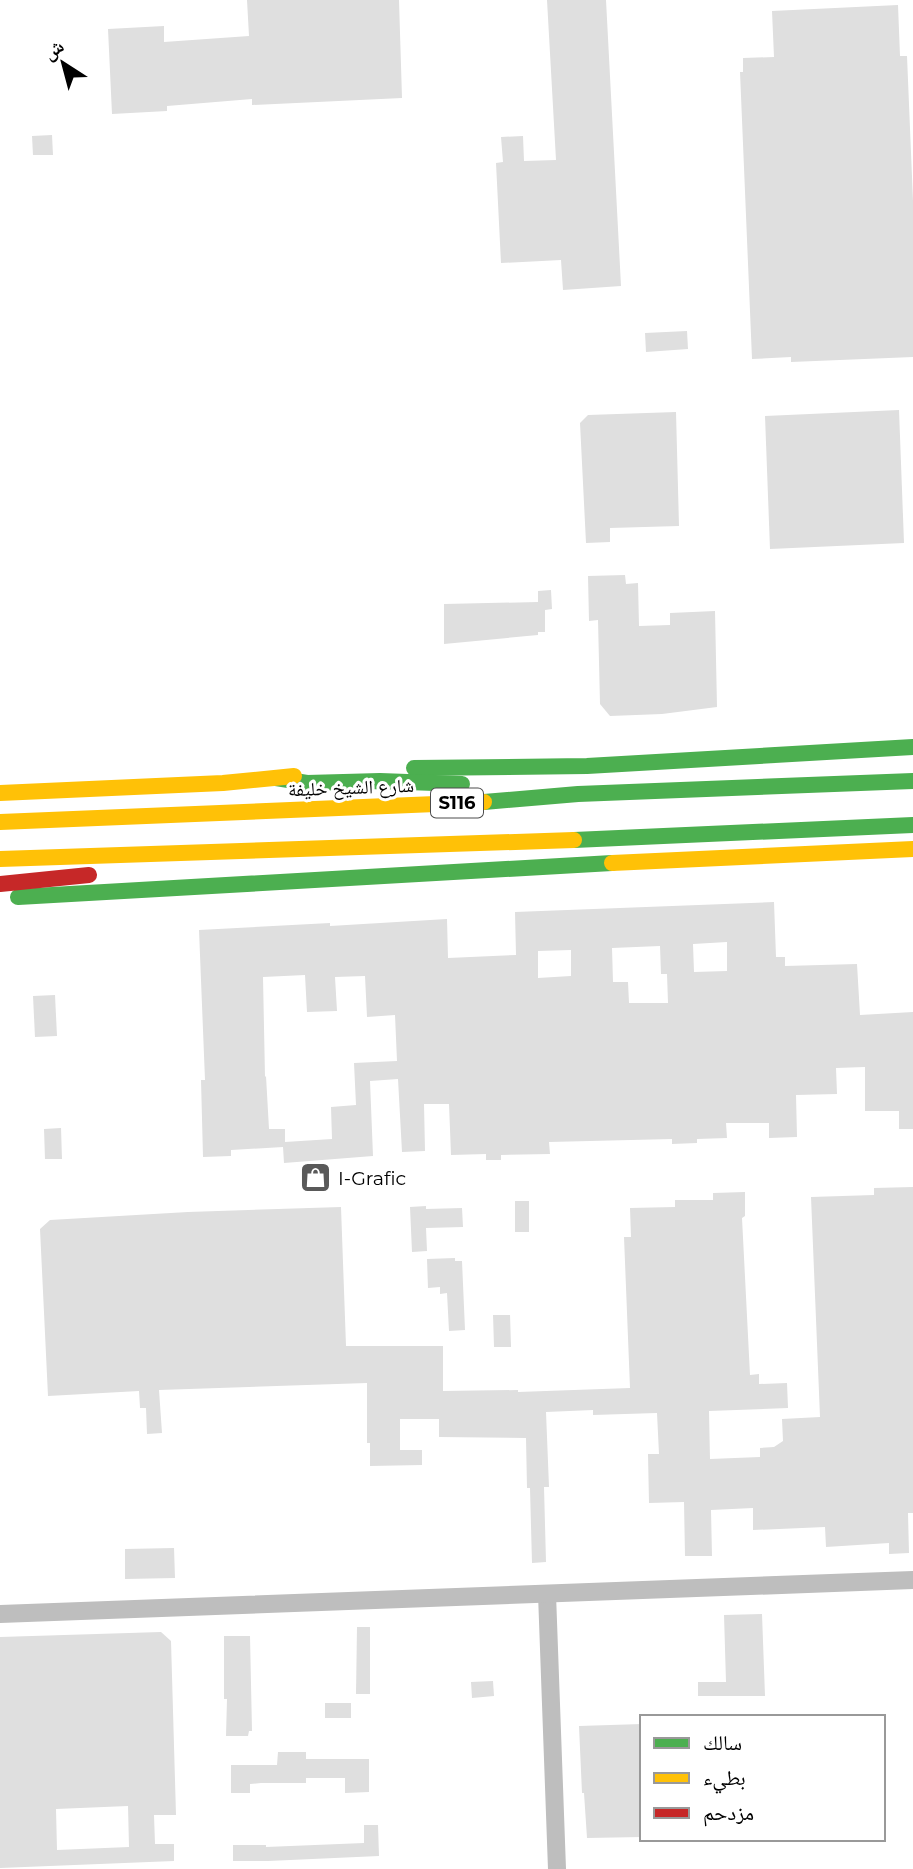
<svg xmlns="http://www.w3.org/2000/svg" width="913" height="1869" viewBox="0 0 913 1869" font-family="Montserrat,'Noto Naskh Arabic',sans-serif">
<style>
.building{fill:#dfdfdf;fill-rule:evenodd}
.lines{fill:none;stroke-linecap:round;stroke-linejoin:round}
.street{stroke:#bebebe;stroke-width:18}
.fast{stroke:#4caf50;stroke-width:16}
.slow{stroke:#ffc107;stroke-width:16}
.jam{stroke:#c62828;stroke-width:16}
.labels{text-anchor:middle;stroke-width:6;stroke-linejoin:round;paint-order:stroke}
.shield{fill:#fff;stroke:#4c4c4c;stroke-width:2}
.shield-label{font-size:18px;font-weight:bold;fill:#000}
.street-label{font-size:19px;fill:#000;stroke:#fff}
.poi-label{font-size:19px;fill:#000;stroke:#fff;text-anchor:start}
</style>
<rect width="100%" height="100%" fill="#fff"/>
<g class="building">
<polygon points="247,0 399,0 402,98 252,105 252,99 167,106 167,111 112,114 108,29 164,26 164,42 249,36"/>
<polygon points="547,0 606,0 621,286 563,290 561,260 501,263 496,163 503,162 501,137 523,136 524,161 556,160"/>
<polygon points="898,5 900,56 907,56 913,201 913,357 791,362 791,357 752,359 740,72 743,72 743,58 774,57 772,11"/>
<polygon points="52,135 53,155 33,155 32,136"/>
<polygon points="687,331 688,349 646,352 645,333"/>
<polygon points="899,410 904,543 770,549 765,416"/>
<polygon points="676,412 679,526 610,528 610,542 586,543 580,423 588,415"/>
<polygon points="625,575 626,584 638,583 639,626 670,625 670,613 715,611 717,707 662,714 610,716 600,704 598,620 589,621 588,576"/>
<polygon points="551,590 552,609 545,610 545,632 538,632 538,635 444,644 444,604 538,602 538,591"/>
<path d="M774 902 776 957H785V966L857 964 860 1015 913 1012V1129H899V1111H865V1067L836 1068 837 1094 796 1095 797 1137 769 1138V1123H726L727 1138 697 1139V1143L672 1144V1139L549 1142 550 1154 501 1155V1160H486V1154L451 1155 449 1104H424L425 1151 402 1152 398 1079 370 1081 373 1156 284 1163 283 1147 231 1150V1156L203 1157 201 1080H205L199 930 330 923V926L447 919 448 958 516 955 515 912ZM727 942V971L694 972 693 944ZM660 946 661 974H667L668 1003H629L628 982H613L612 948ZM571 950V976L538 978V951ZM305 975 307 1012 337 1011 335 977 365 976 367 1017 395 1015 397 1061 354 1063 356 1105 331 1107 332 1139 285 1142V1129H269L266 1076 265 1077 263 977Z"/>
<polygon points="55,995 57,1036 35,1037 33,996"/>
<polygon points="61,1128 62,1159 45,1159 44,1129"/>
<polygon points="913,1187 913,1513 908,1513 909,1553 889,1554 889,1543 826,1547 825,1527 753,1530 753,1508 711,1510 712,1556 685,1556 684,1502 649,1503 648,1454 659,1454 657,1413 593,1415 593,1410 546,1412 549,1487 544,1487 546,1562 532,1563 530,1488 527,1488 526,1438 439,1437 439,1419 400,1419 400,1450 422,1450 422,1465 370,1466 370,1443 367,1443 367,1383 159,1390 162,1433 147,1434 146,1408 140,1408 139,1391 48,1396 40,1229 50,1220 188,1212 341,1207 346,1346 443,1346 443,1391 518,1390 518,1392 630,1388 624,1237 631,1237 630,1208 675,1207 675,1200 713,1200 713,1193 745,1192 745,1216 742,1218 750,1375 759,1374 759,1384 787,1383 788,1408 709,1411 710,1459 760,1457 760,1448 774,1447 783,1441 782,1419 820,1417 811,1197 874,1195 874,1188"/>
<rect x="515" y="1201" width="14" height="31"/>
<polygon points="426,1206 426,1209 462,1208 463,1227 426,1228 427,1251 412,1252 410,1207"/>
<polygon points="455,1258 455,1261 462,1261 465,1330 449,1331 447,1293 440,1294 440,1287 428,1288 427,1259"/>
<polygon points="493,1315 510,1315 511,1347 494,1347"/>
<polygon points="174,1548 175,1578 125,1579 125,1549"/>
<polygon points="762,1614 765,1696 698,1696 698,1682 726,1682 724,1615"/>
<polygon points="357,1627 370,1627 370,1694 356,1694"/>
<path d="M161 1632 171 1641 176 1815H154L155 1844H174V1861L0 1868V1637ZM128 1806 129 1847 57 1850 56 1809Z"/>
<polygon points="224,1636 250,1636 252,1731 249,1731 248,1736 226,1736 227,1699 224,1699"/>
<polygon points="493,1681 494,1696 472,1698 471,1682"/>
<rect x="325" y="1703" width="26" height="15"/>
<polygon points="642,1724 642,1837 587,1838 584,1793 582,1793 579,1726"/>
<polygon points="278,1752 306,1752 306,1759 369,1759 369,1792 345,1793 345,1778 306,1778 306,1783 261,1783 250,1784 250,1793 231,1793 231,1765 277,1765"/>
<polygon points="364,1825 378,1825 379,1856 268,1861 233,1861 233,1845 266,1845 266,1847 364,1843"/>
</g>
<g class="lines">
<g class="street">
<polyline points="547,1594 557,1869"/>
<polyline points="0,1614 913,1580"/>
</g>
<g class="fast">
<polyline points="414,768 587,766 913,747"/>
<polyline points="276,778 307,783 380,781 462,784"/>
<polyline points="484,802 578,794 913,781"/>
<polyline points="574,840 913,825"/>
<polyline points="18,897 612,863"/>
</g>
<g class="slow">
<polyline points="0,793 223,783 294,776"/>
<polyline points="0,822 484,802"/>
<polyline points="0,859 574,840"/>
<polyline points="612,863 913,849"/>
</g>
<polyline class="jam" points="0,884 89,875"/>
</g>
<defs>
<symbol id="shop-square" viewBox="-11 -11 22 22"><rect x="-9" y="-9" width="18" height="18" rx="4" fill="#595959" stroke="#fff"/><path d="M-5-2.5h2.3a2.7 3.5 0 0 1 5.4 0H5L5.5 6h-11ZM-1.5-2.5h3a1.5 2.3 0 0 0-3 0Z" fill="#fff"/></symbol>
</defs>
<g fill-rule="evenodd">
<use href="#shop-square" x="298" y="1160" width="35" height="35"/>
</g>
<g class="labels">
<rect class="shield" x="431" y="788.5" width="52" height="29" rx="5"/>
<g class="shield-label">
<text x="457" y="809">S116</text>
</g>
<g class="street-label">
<text transform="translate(351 787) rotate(-2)" y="7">شارع الشيخ خليفة</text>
</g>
<g class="poi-label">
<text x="338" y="1185">I-Grafic</text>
</g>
</g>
<rect x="640" y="1715" width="245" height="126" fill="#ffffff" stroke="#999999" stroke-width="2"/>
<rect x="654" y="1738" width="35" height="10" fill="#4caf50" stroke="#999999" stroke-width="2"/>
<text x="703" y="1750" font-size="21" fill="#000000">سالك</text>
<rect x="654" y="1773" width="35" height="10" fill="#ffc107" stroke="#999999" stroke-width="2"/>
<text x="703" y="1785" font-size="21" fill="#000000">بطيء</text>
<rect x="654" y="1808" width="35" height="10" fill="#c62828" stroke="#999999" stroke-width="2"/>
<text x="703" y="1820" font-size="21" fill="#000000">مزدحم</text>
<g transform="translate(63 63) rotate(324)" stroke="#ffffff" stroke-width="5" paint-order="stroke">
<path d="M0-5L12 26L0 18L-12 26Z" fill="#000000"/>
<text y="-10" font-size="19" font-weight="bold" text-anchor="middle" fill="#000000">ش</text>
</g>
</svg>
